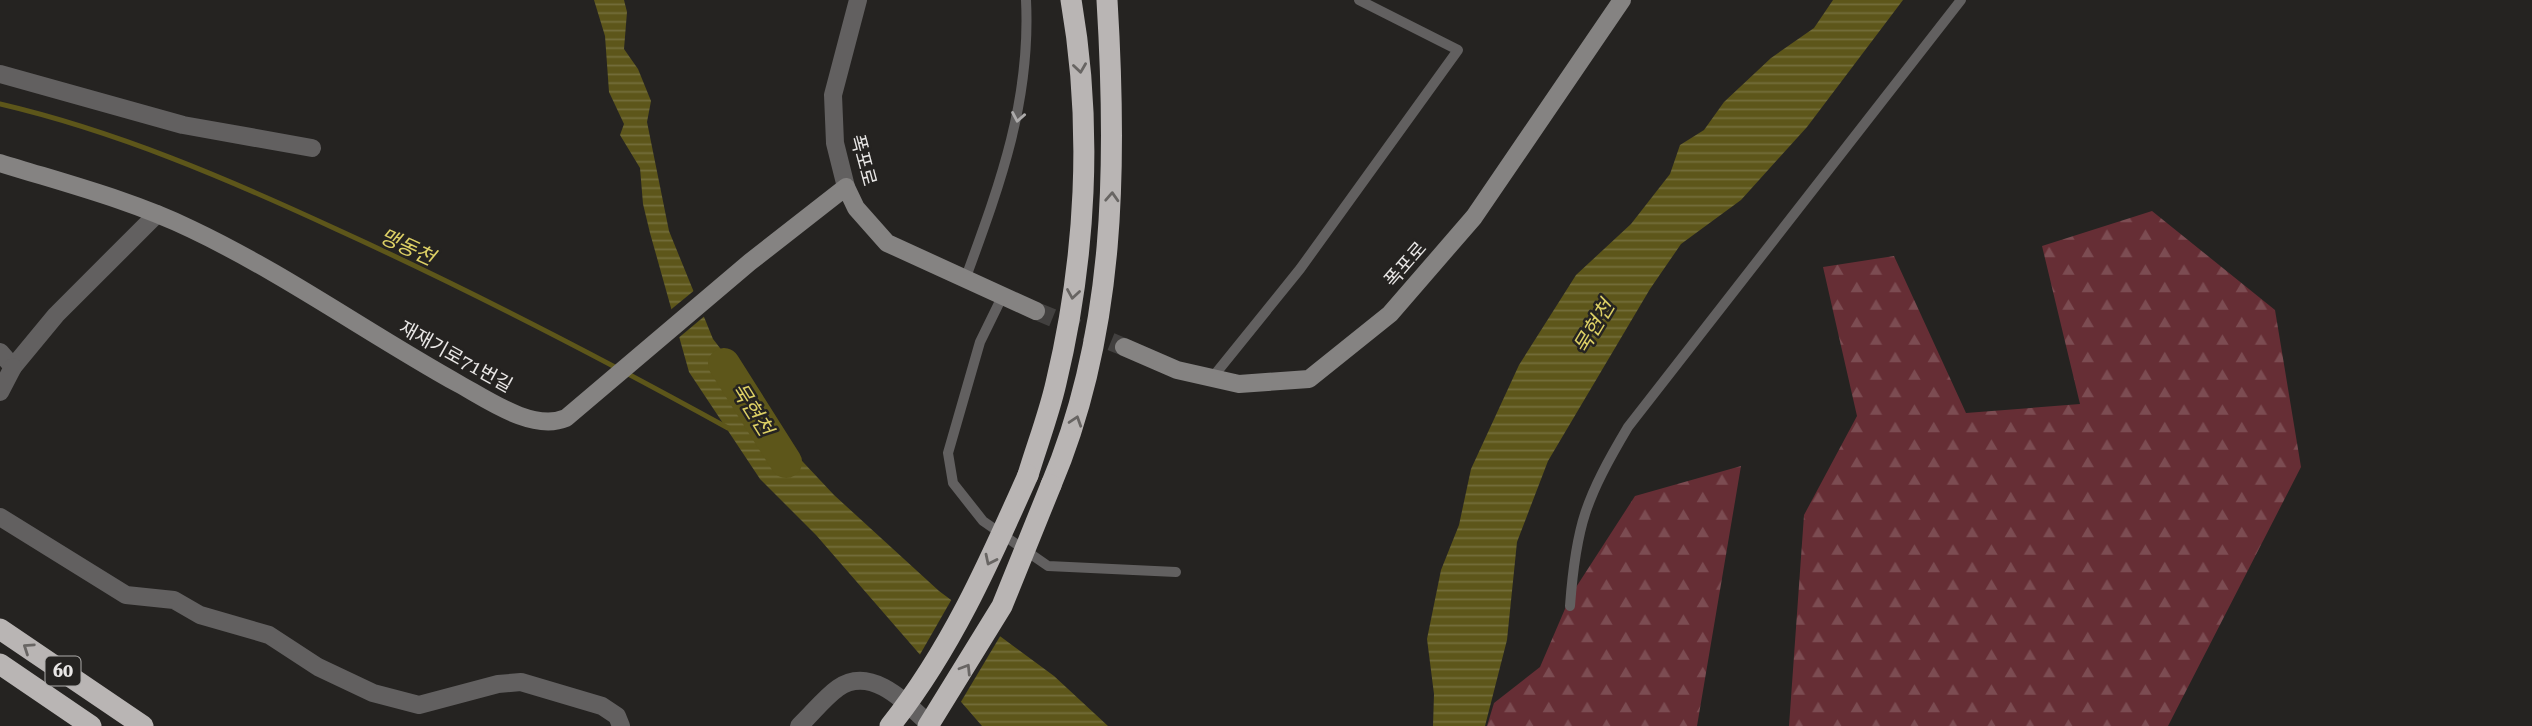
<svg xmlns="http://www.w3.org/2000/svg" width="2532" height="726" viewBox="0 0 2532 726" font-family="'Roboto Serif','Noto Sans KR',serif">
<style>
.forest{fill:url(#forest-firs)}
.water{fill:url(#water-rules)}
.pier{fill:#252321}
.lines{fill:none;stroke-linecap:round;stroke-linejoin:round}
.stream{stroke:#5d561a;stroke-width:5}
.river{stroke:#5d561a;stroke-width:32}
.secondary-tunnel{stroke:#42403f;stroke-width:18;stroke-dasharray:18 9;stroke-linecap:butt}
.lane{stroke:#626060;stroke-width:10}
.street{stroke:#626060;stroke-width:18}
.secondary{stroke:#858382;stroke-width:18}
.highway{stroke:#b9b5b4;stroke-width:21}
.highway-bridge{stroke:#b9b5b4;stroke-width:21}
.oneway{stroke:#686563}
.oneway2{stroke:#acaaaa}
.labels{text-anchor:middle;stroke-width:5;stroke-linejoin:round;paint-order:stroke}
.shield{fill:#252321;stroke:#aeacab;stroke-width:2}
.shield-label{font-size:18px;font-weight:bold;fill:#e9e7e6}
.street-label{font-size:19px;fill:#e9e7e6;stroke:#252321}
.water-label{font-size:21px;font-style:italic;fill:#ddd065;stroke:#252321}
</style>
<defs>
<pattern id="forest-firs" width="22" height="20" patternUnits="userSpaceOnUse" patternTransform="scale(1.75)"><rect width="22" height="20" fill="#662e35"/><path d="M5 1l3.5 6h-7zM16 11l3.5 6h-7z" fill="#7c4c52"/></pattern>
<pattern id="water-rules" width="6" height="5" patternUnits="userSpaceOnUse" patternTransform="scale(1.75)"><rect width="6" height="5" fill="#5d561a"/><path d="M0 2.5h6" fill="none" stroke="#746e3b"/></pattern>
</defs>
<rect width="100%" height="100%" fill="#252321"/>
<g class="forest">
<polygon points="2152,211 2275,310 2301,467 2168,726 1789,726 1804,515 1857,416 1823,267 1894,256 1966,413 2080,404 2042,246"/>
<polygon points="1741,466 1697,726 1487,726 1494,703 1540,667 1571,595 1635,496"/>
</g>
<g class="water">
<polygon points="594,0 624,0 627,12 624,49 638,69 651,101 647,122 669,231 713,339 730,361 755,421 788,446 834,495 939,591 1054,676 1108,726 982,726 816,535 760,479 689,372 650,233 643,204 640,168 620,135 624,124 609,92 605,36"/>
<polygon points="1833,0 1903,0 1807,127 1741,200 1681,244 1650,289 1548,461 1517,542 1507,640 1485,726 1433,726 1434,694 1427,639 1441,570 1459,525 1471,469 1519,365 1576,275 1631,224 1670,174 1680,145 1704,130 1724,102 1771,58 1814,28"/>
</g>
<g class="pier">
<polygon points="696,289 707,314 676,340 668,312"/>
<polygon points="953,597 1002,633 959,705 918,658"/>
</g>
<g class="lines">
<path class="stream" d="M0 104C116 131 228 179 336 229 470 290 599 357 728 428"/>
<polyline class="river" points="724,364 786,462"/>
<polyline class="secondary-tunnel" points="1036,311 1124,347"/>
<g class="lane">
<path d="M966 277C1000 184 1031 101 1026 0"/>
<polyline points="1003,295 980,342 948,453 953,483 983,521 1048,566 1176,572"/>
<polyline points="1212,378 1300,269 1458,50 1359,0"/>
<path d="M1570 606C1576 524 1586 498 1628 427L1961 0"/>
</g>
<g class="street">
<polyline points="0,74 183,125 312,148"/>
<polyline points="846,187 835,143 833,95 858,0"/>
<polyline points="0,352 13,367 56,315 157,214"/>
<polyline points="0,392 13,367"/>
<polyline points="0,517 126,595 174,600 200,615 269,635 318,667 373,693 419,705 498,684 521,682 602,706 617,716 621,726"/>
<path d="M799 726C812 714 824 698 838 688 872 664 908 705 931 726"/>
</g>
<g class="secondary">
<path d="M0 163C64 183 131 200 191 229 284 273 369 334 459 384 488 400 533 432 566 418L750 262 846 187 856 208 887 243 1036 311"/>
<polyline points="1124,347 1177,370 1239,384 1309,379 1390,314 1474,217 1622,0"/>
</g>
<g class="highway">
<path d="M1028 475C1037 445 1049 414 1056 383 1086 258 1093 126 1071 0"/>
<path d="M1051 485C1116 332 1117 164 1107 0"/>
<polyline points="0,629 143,726"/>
<polyline points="0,664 91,726"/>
</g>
<g class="highway-bridge">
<path d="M890 726C950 651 989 563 1028 475"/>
<polyline points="928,726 1002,606 1051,485"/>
</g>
</g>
<defs><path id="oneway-chevron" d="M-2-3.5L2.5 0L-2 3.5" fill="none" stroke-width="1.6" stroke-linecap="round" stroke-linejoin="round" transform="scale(1.75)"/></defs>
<g class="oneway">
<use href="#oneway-chevron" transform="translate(1080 68) rotate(82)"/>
<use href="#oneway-chevron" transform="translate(1112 197) rotate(-87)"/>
<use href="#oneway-chevron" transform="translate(1073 294) rotate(99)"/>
<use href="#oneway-chevron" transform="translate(1076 421) rotate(-72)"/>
<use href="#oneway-chevron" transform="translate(990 560) rotate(116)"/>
<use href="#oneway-chevron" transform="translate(28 648) rotate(-146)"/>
<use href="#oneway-chevron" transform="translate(966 669) rotate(-58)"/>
</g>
<use class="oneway2" href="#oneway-chevron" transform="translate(1018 117) rotate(100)"/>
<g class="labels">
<rect class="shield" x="45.5" y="656.5" width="35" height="29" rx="5"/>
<g class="shield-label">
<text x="63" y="677">60</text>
</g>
<g class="street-label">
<text transform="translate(864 160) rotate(75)" y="7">폭포로</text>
<text transform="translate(1405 264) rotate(-49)" y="7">폭포로</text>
<text transform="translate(456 356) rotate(29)" y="7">재재기로71번길</text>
</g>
<g class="water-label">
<text transform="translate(407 247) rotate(25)" y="7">맹동천</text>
<text transform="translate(1594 327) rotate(-59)" y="7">묵현천</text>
<text transform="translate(752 409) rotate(58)" y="7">묵현천</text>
</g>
</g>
</svg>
